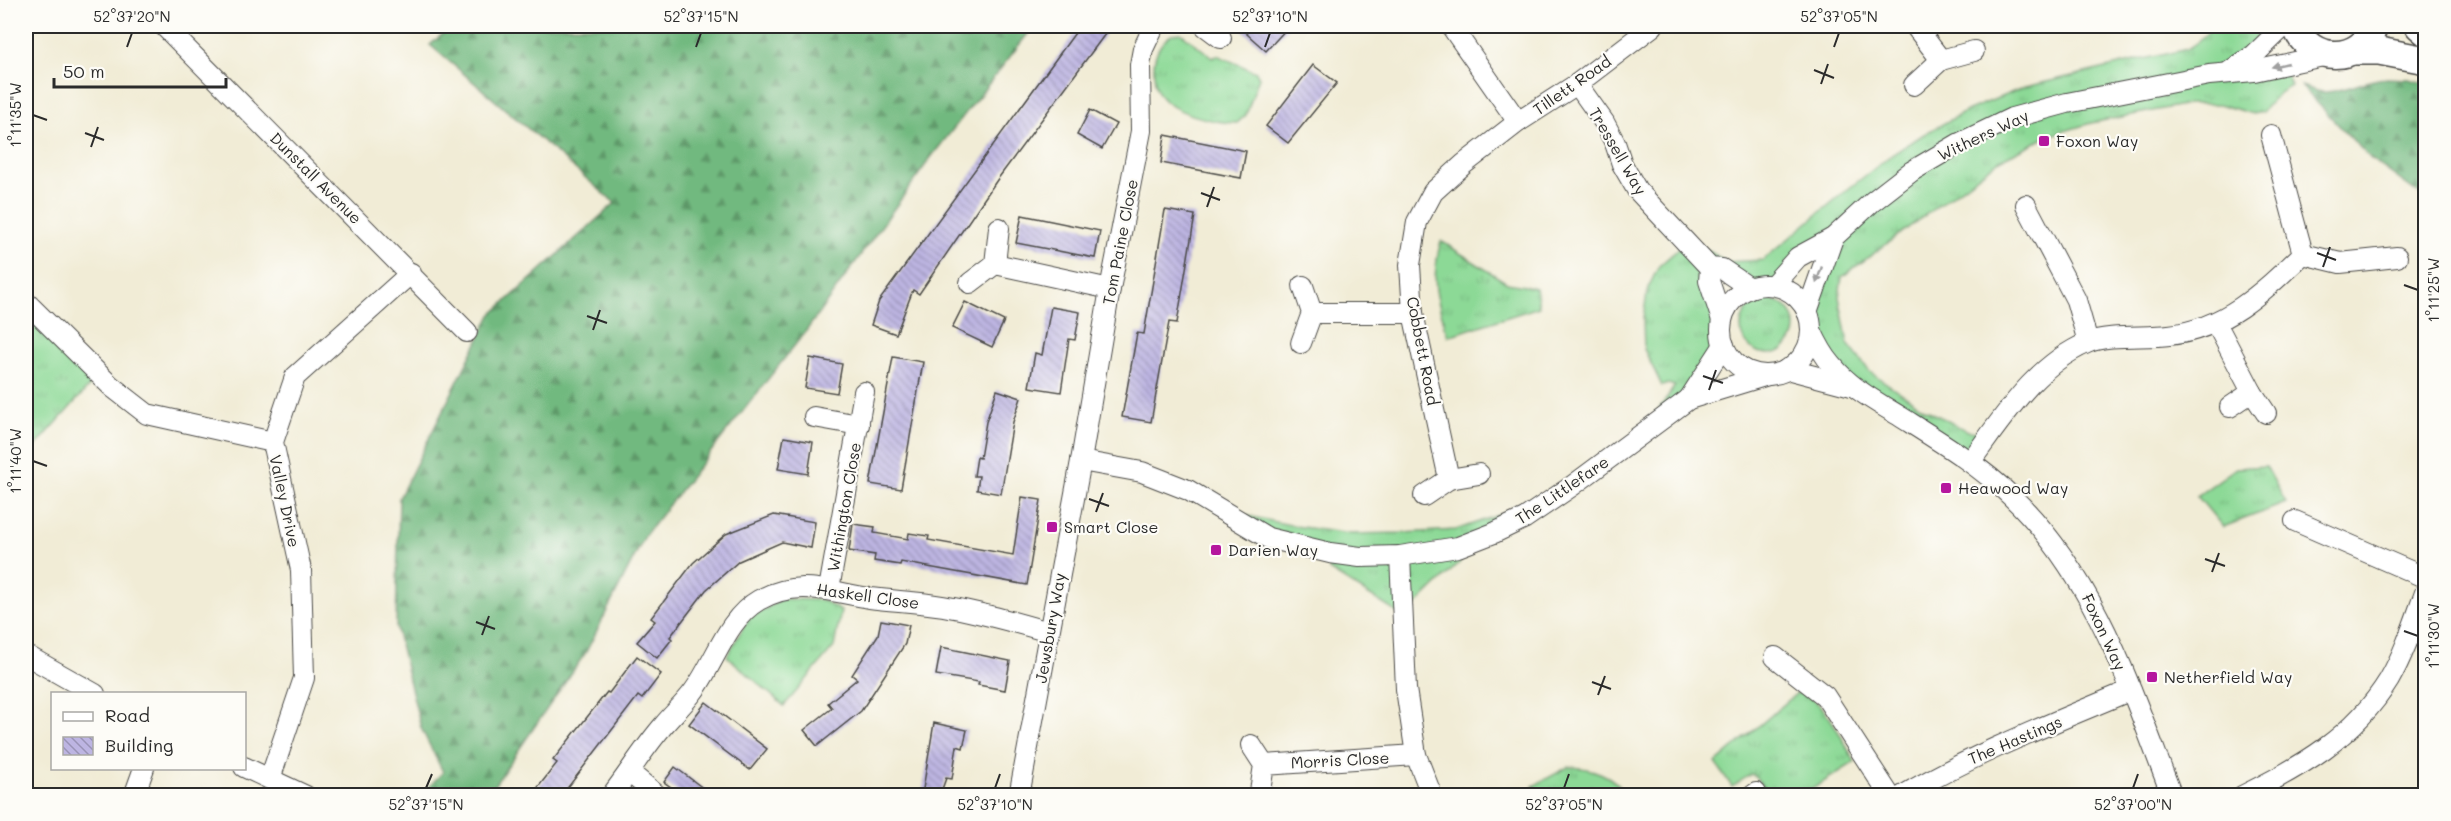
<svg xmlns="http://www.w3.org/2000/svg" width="2451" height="821" viewBox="0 0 2451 821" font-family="Mali,sans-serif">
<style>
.grass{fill:url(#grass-tufts);stroke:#5c8260;stroke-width:1.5}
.forest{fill:url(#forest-firs);stroke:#4e7255;stroke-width:1.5}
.building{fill:url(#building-back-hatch)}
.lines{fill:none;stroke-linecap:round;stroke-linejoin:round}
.street-casing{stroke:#494845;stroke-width:22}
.secondary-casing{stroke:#494845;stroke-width:30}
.street{stroke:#fff;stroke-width:20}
.secondary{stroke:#fff;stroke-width:27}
.oneway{fill:#a0a0a0}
.ticks{fill:none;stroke:#2b2b2b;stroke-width:2}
.poi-dot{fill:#b5179e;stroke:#fdfcf7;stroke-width:2}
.labels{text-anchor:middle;stroke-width:4.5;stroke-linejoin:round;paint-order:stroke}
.street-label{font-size:16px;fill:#2b2b2b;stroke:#fdfcf7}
.poi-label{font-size:16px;fill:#2b2b2b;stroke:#fdfcf7;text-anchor:start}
.neatline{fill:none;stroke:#2b2b2b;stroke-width:2}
.ticks-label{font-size:15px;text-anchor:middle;fill:#2b2b2b}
</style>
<defs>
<pattern id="grass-tufts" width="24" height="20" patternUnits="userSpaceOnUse" patternTransform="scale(1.5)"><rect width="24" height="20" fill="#8cd996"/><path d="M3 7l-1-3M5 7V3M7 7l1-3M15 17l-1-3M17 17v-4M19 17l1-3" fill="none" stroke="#79ba81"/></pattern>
<pattern id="forest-firs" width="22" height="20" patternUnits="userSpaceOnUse" patternTransform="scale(1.5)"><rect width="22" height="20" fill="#71b97f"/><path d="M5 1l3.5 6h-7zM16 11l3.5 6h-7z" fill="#5d9768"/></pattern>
<pattern id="building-back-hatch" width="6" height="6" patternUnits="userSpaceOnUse" patternTransform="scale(1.5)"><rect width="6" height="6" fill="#bdb5e2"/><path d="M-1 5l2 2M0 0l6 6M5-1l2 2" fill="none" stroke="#9a93b7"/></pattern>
</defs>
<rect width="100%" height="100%" fill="#fdfcf7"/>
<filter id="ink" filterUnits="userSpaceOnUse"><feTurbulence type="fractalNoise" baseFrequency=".0167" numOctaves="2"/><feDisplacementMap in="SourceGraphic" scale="12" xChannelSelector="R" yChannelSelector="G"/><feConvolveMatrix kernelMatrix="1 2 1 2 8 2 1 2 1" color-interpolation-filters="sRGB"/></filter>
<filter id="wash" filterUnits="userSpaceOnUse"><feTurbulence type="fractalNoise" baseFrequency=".008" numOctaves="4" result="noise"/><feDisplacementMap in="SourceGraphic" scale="24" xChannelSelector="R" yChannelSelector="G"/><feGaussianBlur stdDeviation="1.35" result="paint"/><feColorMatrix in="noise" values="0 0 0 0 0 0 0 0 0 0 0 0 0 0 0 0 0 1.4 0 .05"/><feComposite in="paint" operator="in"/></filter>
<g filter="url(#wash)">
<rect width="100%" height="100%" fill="#f1ecd6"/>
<g class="grass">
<polygon points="2214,26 2240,26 2270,40 2231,71 2283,64 2291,86 2279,93 2262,112 2253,114 2219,104 2188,104 2091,123 2048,136 1998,161 1842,277 1839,297 1848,344 1870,372 1925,409 1967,431 1992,433 1970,462 1854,387 1810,321 1832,239 1773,285 1750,288 1710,268 1724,345 1689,399 1640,436 1675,386 1668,384 1662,386 1644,349 1643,318 1648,288 1659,266 1686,242 1691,240 1727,262 1763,260 1843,193 1893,154 1924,134 1969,110 2025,87 2187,49 2199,41"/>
<path d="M1181 33 1212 57 1217 55 1256 72 1259 77 1246 115 1237 123C1216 123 1168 113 1158 92 1155 85 1154 77 1154 69 1154 53 1160 43 1172 34Z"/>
<path d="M1441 241 1507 283 1536 288 1539 307 1448 336C1436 297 1430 281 1441 241Z"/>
<circle cx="1768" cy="327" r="27"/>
<polygon points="26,310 99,375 26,457"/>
<polygon points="2266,466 2286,503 2223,527 2197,496 2236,468"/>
<polygon points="1538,501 1458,547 1460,562 1404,617 1329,570 1329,553 1220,510 1295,526 1350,534 1402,533 1456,530"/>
<polygon points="782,599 823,600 841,611 834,647 784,706 727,656 748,619"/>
<path d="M1797 693C1825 696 1842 740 1855 762L1801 796 1769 795 1755 776 1751 774 1732 787 1716 763Z"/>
<path d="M1568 767C1589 767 1616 775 1625 795H1538L1533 786Z"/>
</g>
<g class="forest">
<polygon points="452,26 1034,26 932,156 806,331 646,534 586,652 487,796 421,795 443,772 421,728 396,628 399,498 491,315 615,203 430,45"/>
<path d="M2385 78 2409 79 2425 83V198L2371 159 2301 86C2308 88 2317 92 2324 92 2343 92 2365 80 2385 78Z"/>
</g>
<g id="blocks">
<g class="building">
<polygon points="1080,26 1111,26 997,180 919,294 913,290 896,334 871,325 879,301"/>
<polygon points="1238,26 1289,26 1266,51"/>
<polygon points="1313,65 1337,83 1288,143 1266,126"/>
<polygon points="1090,110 1116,124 1102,149 1077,135"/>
<polygon points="1165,135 1246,151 1241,178 1161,163"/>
<polygon points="1165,210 1195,215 1177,323 1169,322 1151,422 1122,417 1137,333 1144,334"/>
<polygon points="1022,215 1100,231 1095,258 1016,243"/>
<polygon points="965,302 1004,321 992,347 952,328"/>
<polygon points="1051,307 1080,312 1075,340 1069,339 1061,392 1029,387 1035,353 1042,355"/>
<polygon points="893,357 923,362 901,489 870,484"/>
<polygon points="810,358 842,364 837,393 805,388"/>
<polygon points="997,390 1021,398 1013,422 1001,494 977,490 979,476 974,476 977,457 980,458 986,422"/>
<polygon points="784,437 813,442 808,474 778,469"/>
<polygon points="1022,497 1041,500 1027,585 901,562 900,565 874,561 875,555 849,551 853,524 875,527 874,533 908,539 909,533 929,536 928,540 1013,555"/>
<polygon points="774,515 815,522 811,548 782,542 739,561 706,590 670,637 672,639 657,658 637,642 655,621 651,618 693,563 726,534"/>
<polygon points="881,620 909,625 905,644 861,711 817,746 804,730 832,708 828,703 857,679 852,675 878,635"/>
<polygon points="941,647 1010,661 1005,690 978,685 979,682 936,675"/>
<polygon points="637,656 661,674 642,699 638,696 562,795 532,795 557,763 553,760 607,692 609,693"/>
<polygon points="706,702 767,749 750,770 689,724"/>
<polygon points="934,723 967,730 963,748 957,746 952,779 946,778 940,795 922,795"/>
<polygon points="675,767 712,795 682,795 664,782"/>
</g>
</g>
</g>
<g filter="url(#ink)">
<use href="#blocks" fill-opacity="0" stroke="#494845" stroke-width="1.5"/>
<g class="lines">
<defs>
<g id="street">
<polyline points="164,26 467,332"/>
<polyline points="1205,26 1221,38"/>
<polyline points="1451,26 1518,122"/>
<polyline points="1915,26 1941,60"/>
<polyline points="2230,71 2254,55 2284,26"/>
<polyline points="1577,84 1604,122 1615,143 1622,164 1637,190 1710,268 1722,269 1750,288"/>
<polyline points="1914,85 1941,60 1974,51"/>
<polyline points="2026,205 2076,300 2088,342"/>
<polyline points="2303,254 2340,263 2397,257"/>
<polyline points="995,264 1110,289"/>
<polyline points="1710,268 1709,281 1722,320"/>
<polyline points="970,283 995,264 999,228"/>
<polyline points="1773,285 1798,257 1833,238 1872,202 1912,171 1958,144 2012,118 2067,103 2209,75 2254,71 2328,55"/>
<circle cx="1766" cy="330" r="45"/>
<polyline points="26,302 111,386 147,414 273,442"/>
<polyline points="1807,312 1833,238"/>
<polyline points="1312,313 1413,313"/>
<polyline points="2216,323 2252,392"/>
<path d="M1811 330C1817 343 1823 355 1832 365 1850 388 1877 402 1901 417 1939 441 1979 465 2012 497 2096 577 2131 690 2172 796"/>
<polyline points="1301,343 1312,313 1303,286"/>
<polyline points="1787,369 1852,386"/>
<polyline points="1689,399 1724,345"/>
<polyline points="2230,407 2252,392 2266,413"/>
<polyline points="814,417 859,425"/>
<polyline points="1081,461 1142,472 1188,490 1268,538 1330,553 1360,557 1400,556 1458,547 1494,533 1525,518 1572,486 1689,399 1768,375"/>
<path d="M1970 462C2003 418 2034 366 2087 343 2108 334 2145 338 2169 335 2225 329 2263 292 2303 254L2271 135"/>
<polyline points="1449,479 1413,313 1410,265 1417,222 1433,192 1464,164 1518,122 1577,84 1653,26"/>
<polyline points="1424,496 1449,479 1479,474"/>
<polyline points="2295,521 2426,578"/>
<polyline points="1400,556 1406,689 1416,755 1432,796"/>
<polyline points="829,589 864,392"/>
<polyline points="26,655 95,694"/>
<polyline points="1775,657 1825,696 1890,796"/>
<polyline points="1251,745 1264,765 1260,791"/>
<polyline points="1264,765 1416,755"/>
<polyline points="244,767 306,796"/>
<polyline points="629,772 658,796"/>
<polyline points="270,779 304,678 301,570 273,442 295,377 411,273"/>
<polyline points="134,796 144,768"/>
<path d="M611 796C629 773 644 748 663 726 673 714 684 704 693 692 715 663 726 619 759 600 799 578 829 592 870 598 894 601 919 602 943 606 979 612 1014 622 1049 632"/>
<polyline points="1019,796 1081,461 1110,289 1141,131 1140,65 1143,49 1154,26"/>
<polyline points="1752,796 1756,793"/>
<path d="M1902 796C1975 753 2053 723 2131 690"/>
<path d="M2242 796C2301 767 2354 737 2389 680 2405 652 2415 620 2426 590"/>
</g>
<g id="secondary">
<path d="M2296 26C2308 64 2362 64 2374 26"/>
<polyline points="2419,26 2426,32"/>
<polyline points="2354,51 2379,51 2426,60"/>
</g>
</defs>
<use href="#street" class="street-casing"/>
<use href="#secondary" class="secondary-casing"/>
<use href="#street" class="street"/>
<use href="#secondary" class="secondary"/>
</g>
<defs><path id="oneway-solid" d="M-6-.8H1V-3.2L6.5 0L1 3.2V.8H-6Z" transform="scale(1.5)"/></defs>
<g class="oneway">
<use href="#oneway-solid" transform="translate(2280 65) rotate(167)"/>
<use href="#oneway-solid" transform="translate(1819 275) rotate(109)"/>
</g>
</g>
<path class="ticks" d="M127 47 132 33M696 47 701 33M1265 47 1270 33M1834 47 1839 33M1814 70 1834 78M1821 84 1828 64M33 115 47 120M85 133 104 140M91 147 98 127M1201 193 1220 200M1207 207 1214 187M2317 253 2336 260M2323 267 2330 247M2404 285 2418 290M587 316 607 323M593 330 600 310M1703 376 1723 383M1709 390 1716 370M33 461 47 466M1089 499 1109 506M1096 512 1103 493M2205 559 2225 566M2212 572 2219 553M476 622 495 629M2404 631 2418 636M482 635 489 616M1592 682 1611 689M1598 695 1605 676M426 788 432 774M995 788 1000 774M1564 788 1569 774M2133 788 2138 774"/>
<g class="poi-dot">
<rect x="2038" y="135" width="12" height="12" rx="3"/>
<rect x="1940" y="482" width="12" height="12" rx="3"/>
<rect x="1046" y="521" width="12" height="12" rx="3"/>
<rect x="1210" y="544" width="12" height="12" rx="3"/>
<rect x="2146" y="671" width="12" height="12" rx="3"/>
</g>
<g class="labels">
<g class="street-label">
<text transform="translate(1572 85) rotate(-35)" y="6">Tillett Road</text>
<text transform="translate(1983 135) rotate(-25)" y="6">Withers Way</text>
<text transform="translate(1618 151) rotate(60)" y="6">Tressell Way</text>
<text transform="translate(316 178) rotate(45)" y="6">Dunstall Avenue</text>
<text transform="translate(1120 242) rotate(-79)" y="6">Tom Paine Close</text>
<text transform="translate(1423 351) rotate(79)" y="6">Cobbett Road</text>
<text transform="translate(1562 490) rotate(-34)" y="6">The Littlefare</text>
<text transform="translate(285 501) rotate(78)" y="6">Valley Drive</text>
<text transform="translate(844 507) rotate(-80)" y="6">Withington Close</text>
<text transform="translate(868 596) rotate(8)" y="6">Haskell Close</text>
<text transform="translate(1050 628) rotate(-80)" y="6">Jewsbury Way</text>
<text transform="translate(2104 632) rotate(65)" y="6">Foxon Way</text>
<text transform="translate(2015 740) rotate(-23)" y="6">The Hastings</text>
<text transform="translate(1340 760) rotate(-3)" y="6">Morris Close</text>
</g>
<g class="poi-label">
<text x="2056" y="147">Foxon Way</text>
<text x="1958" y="494">Heawood Way</text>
<text x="1064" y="533">Smart Close</text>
<text x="1228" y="556">Darien Way</text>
<text x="2164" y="683">Netherfield Way</text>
</g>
</g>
<rect width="2451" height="821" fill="none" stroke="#fdfcf7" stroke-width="66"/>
<rect x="51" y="692" width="195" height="78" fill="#fdfcf7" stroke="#a9a8a5" stroke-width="1.5"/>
<rect x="63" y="712" width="30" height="9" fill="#ffffff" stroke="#a9a8a5" stroke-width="1.5"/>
<text x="105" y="722" font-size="18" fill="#2b2b2b">Road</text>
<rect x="63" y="737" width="30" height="18" fill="url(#building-back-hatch)" stroke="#a9a8a5" stroke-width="1.5"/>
<text x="105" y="752" font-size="18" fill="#2b2b2b">Building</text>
<path d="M54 78v9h172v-9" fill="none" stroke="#2b2b2b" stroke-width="3"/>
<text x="63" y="78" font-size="18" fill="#2b2b2b" stroke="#fdfcf7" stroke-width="4.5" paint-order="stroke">50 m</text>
<rect x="33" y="33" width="2385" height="755" class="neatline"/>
<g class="ticks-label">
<text x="132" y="22">52°37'20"N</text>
<text x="701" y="22">52°37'15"N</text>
<text x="1270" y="22">52°37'10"N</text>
<text x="1839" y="22">52°37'05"N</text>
<text transform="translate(16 115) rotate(-90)" y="5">1°11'35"W</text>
<text transform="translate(2434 290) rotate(-90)" y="5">1°11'25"W</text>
<text transform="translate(16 461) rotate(-90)" y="5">1°11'40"W</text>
<text transform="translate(2434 636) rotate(-90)" y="5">1°11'30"W</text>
<text x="426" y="810">52°37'15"N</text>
<text x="995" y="810">52°37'10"N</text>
<text x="1564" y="810">52°37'05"N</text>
<text x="2133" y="810">52°37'00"N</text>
</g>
</svg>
